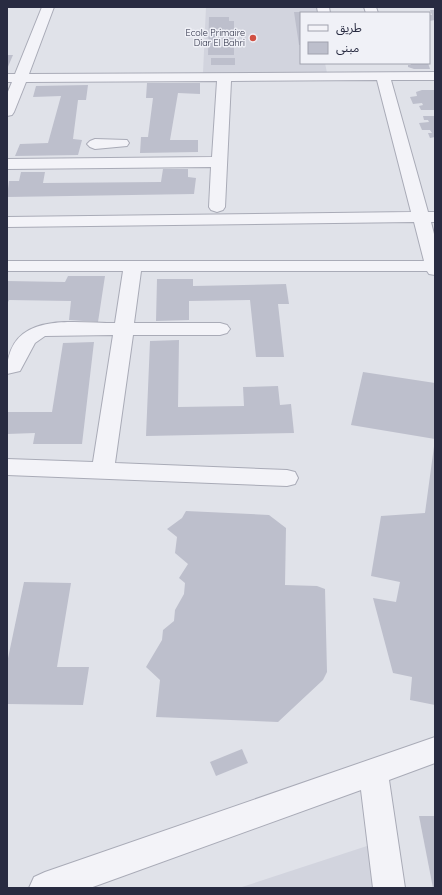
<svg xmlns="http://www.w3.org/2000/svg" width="442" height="895" viewBox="0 0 442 895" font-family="Quicksand,'Noto Sans Arabic',sans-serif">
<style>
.built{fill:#d2d4de}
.building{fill:#bdbfcc}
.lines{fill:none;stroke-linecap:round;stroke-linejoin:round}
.minor-casing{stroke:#a9abb7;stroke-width:2}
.minor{fill:#f3f3f8;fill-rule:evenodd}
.poi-dot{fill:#d15043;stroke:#f0f1f7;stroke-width:1.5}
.labels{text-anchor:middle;stroke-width:3;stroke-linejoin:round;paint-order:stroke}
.far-poi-label{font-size:9px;fill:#282b41;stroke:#f0f1f7;text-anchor:end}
</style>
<rect width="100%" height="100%" fill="#e0e2e9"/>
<g class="built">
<polygon points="206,7 316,7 317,13 301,13 301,63 325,63 327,73 203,73"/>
<polygon points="370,845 374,888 241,888 242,887"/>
</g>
<g class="building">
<polygon points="430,10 435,10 435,20 429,21 429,15 432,15"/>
<polygon points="294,12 315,12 316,13 301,13 301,45 299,45"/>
<polygon points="209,17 229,17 229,21 234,21 234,55 208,55"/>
<polygon points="7,55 13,55 7,69"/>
<rect x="211" y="58" width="24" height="7"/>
<polygon points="410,63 428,63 430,69 414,69 408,67 408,65 411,65"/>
<polygon points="147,83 200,83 200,94 178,93 170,140 198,140 198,152 140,153 141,137 148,137 153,98 146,98"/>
<polygon points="88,85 86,100 78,100 73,139 82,140 78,155 15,156 20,144 48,143 61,96 33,97 36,86"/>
<polygon points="422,90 435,90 435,110 421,110 419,106 423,105 422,103 413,104 410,97 417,96 416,92"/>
<polygon points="423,116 435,116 435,137 430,138 428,133 432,133 430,130 422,130 419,123 429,122 428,120 424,120"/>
<polygon points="163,169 188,169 188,177 196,178 194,194 7,197 9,181 19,181 21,172 45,172 43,183 161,182"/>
<polygon points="68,276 105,276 98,322 69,320 71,301 9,300 7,304 7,281 65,282"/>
<polygon points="157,279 193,279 193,286 286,284 289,304 278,304 284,357 256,357 250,300 189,301 189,320 156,321"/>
<polygon points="179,340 178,407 244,406 243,387 278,386 280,405 291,404 294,433 146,436 150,341"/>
<polygon points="94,342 82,444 33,444 35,433 7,434 7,412 52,412 63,343"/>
<polygon points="363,372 435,383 435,705 410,700 412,677 393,673 373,598 396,602 400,582 371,576 381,516 425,513 435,439 351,425"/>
<polygon points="186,511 269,515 286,528 285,585 317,586 325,589 327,672 323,680 278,722 156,717 160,680 146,667 162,640 163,630 174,621 175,610 184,594 185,583 179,578 188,564 175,553 177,537 167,529 182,518"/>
<polygon points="24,582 71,583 57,667 89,667 83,705 7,704 7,663"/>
<polygon points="242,749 248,763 216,776 210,762"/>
<polygon points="419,816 435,816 435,888 433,888"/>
</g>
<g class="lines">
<defs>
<g id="minor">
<path d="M42 7H54L29 74 435 72V80H391L428 212H435V222H431L435 238V275L429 274 427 271H141L134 323H220L227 325 230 329 227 333 220 335H133L115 463 287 470 295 472 298 478 295 484 287 486 7 475V459L93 462 113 335 45 336 35 343 20 371 7 374C7 310 71 323 115 323L123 271H7V261H424L414 222 7 227V217L411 212 377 80 231 81 225 207 223 210 217 212 211 210 209 207 211 167 7 169V159L212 157 217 81 26 82 14 112 12 115 7 116V94L12 82H7V74H15Z"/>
<polygon points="317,7 329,7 330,13 318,13"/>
<polygon points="364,7 376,7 378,13 366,13"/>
<polygon points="95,139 127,140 129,143 127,146 95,149 90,147 87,144 90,141"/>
<polygon points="435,737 435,763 389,780 405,888 373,888 361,790 90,888 29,888 34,877 45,872"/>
</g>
</defs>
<use href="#minor" class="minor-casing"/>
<use href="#minor" class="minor"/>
</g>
<circle class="poi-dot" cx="253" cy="38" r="4"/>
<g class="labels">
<g class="far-poi-label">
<text x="245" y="36">Ecole Primaire<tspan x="245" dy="10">Diar El Bahri</tspan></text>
</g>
</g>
<rect width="442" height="895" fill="none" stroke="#282b41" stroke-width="16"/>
<rect x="300" y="12" width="130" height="52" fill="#f0f1f7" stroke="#a0a2ae"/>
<rect x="308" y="25" width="20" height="6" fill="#f3f3f8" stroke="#a0a2ae"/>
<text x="336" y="32" font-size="12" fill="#282b41">طريق</text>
<rect x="308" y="42" width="20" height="12" fill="#bdbfcc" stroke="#a0a2ae"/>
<text x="336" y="52" font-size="12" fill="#282b41">مبنى</text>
</svg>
